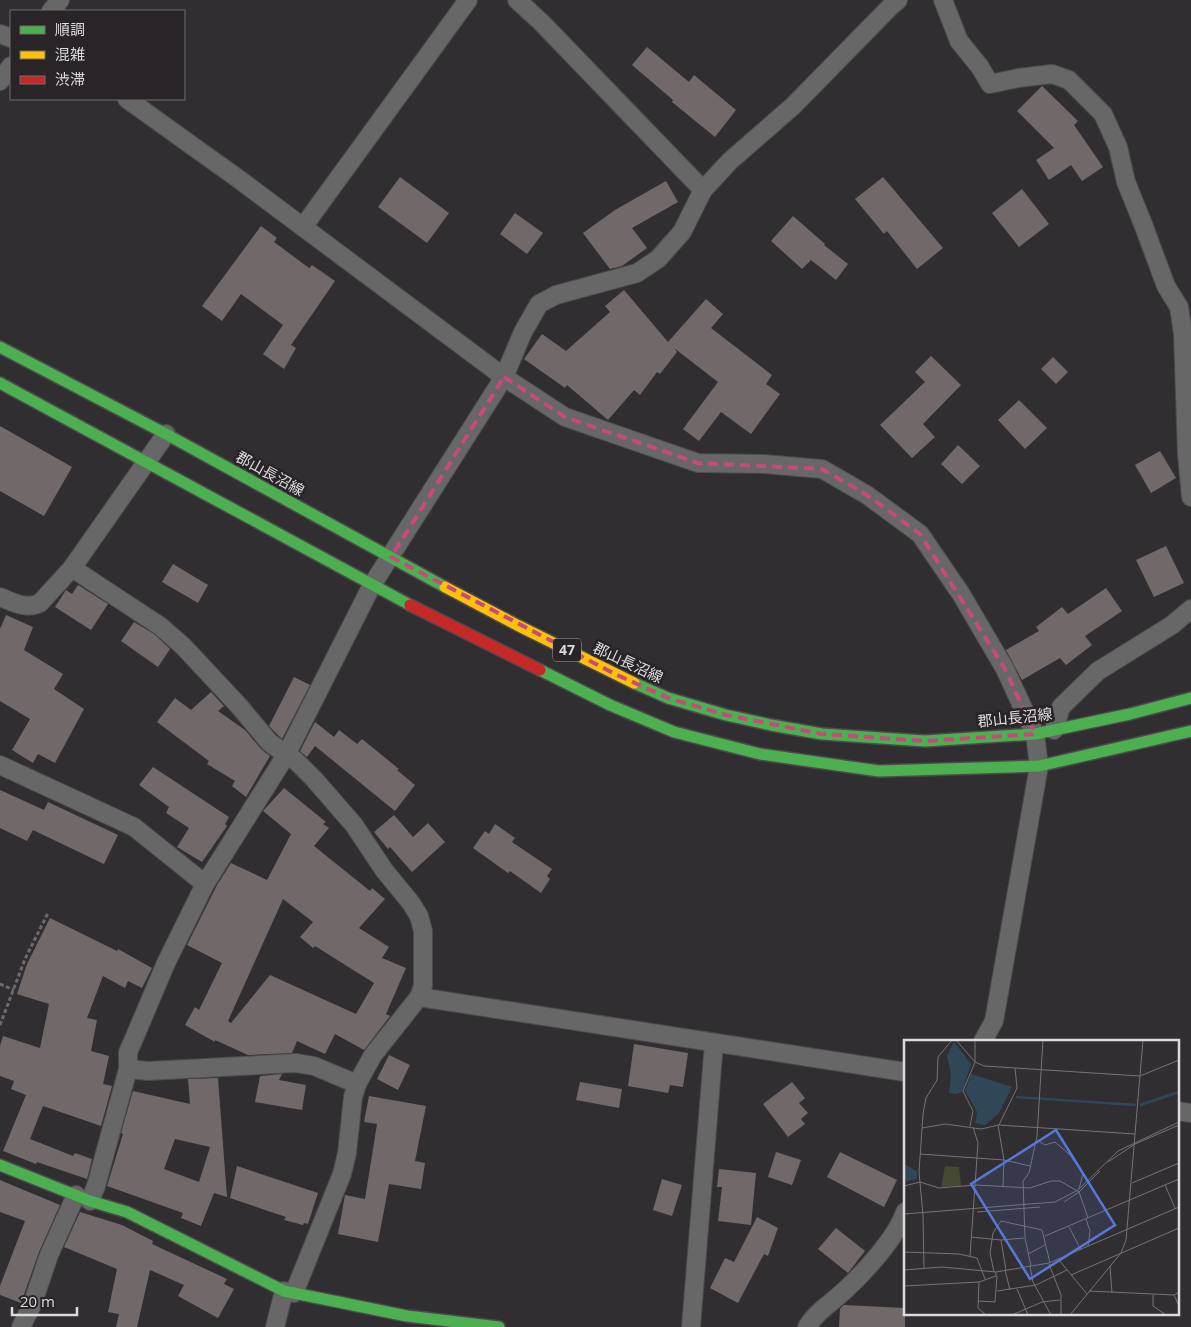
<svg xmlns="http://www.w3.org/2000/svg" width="1191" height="1327" viewBox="0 0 1191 1327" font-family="'Open Sans','Noto Sans JP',sans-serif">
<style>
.building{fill:#716969;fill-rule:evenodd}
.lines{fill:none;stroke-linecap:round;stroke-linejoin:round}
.street-casing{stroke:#4c4b4c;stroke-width:20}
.fast-casing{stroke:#4c4b4c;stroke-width:14}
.slow-casing{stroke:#4c4b4c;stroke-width:14}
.jam-casing{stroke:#4c4b4c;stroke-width:14}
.path{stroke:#6b6a6c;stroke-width:3;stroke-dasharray:4 2.5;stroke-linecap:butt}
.street{stroke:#676768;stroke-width:18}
.fast{stroke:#4caf50;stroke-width:11}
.slow{stroke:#ffc107;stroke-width:11}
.jam{stroke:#c62828;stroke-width:11}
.marked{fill:none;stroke:#c9497c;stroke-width:4;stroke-dasharray:10 6;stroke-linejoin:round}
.labels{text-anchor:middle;stroke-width:5;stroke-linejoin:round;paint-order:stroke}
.shield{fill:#282428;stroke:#a7a4a7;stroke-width:1}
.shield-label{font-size:14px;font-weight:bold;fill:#dedbdd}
.street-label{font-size:15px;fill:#dedbdd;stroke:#282428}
.inset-river{fill:none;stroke:#304758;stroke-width:2.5}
.inset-road{fill:none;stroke:#767376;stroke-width:1}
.view{fill:#5778da;fill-opacity:0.15;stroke:#5778da;stroke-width:2.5}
.inset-edge{fill:none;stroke:#dedbdd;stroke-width:2.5}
</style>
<rect width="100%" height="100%" fill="#312e31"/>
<g class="building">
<polygon points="647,47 689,82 694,75 736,110 715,137 672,102 673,100 632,65"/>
<polygon points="1042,86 1078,121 1074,125 1103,167 1082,181 1071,165 1049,180 1036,160 1054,148 1017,111"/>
<polygon points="400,177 449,213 427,243 378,207"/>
<polygon points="883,177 943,248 917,269 887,231 884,234 855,199"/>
<polygon points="666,181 678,202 632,228 647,248 622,266 610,269 583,233 615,210"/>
<polygon points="1022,189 1049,224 1019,247 992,213"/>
<polygon points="515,213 543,233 527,254 500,234"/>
<polygon points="793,216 825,244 824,245 848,264 836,280 811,260 802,269 771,241"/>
<polygon points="261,226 277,238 274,242 309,268 312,265 335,281 291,345 296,348 284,369 263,354 283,325 241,294 222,321 202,306"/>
<polygon points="624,290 668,342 706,299 723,314 711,328 772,375 766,384 780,394 751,434 721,412 699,441 683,429 718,382 674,348 677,352 660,374 657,372 640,395 634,390 608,420 567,385 565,388 524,359 542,334 566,351 610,312 605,306"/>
<polygon points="931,356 961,385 923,424 935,437 912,458 880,425 925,382 915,372"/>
<polygon points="1053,357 1068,372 1056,384 1041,369"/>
<polygon points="1019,400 1047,428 1025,449 998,420"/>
<polygon points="0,426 72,467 44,516 0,491"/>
<polygon points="958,445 980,466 962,484 941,464"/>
<polygon points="1160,451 1176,478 1151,493 1135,465"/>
<polygon points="1166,546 1184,583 1154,597 1136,560"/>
<polygon points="173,564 208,585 198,603 162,582"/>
<polygon points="78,585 108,604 91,630 55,607 66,590 72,594"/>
<polygon points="1106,588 1122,611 1085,636 1092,645 1066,665 1060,658 1022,680 1006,650 1039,631 1036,627 1062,607 1068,614"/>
<polygon points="6,615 33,627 24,650 63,674 54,689 84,709 55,763 38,754 33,763 12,750 30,719 0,701 0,629"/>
<polygon points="134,622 154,634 170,649 158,667 121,641"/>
<polygon points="294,677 310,685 282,739 269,726"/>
<polygon points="211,692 224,706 218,711 245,730 262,750 270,756 246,797 232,786 235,781 207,764 209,761 157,722 175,698 191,710"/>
<polygon points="315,722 334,737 339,730 357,744 362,739 399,769 397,770 415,785 395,811 315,746 307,757 300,751"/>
<polygon points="153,767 229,817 225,824 227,826 202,862 177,847 189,828 166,813 169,807 139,785"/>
<path d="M284 788 326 822 323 824 329 828 314 846 370 891 372 888 385 899 359 928 389 947 382 958 406 968 386 1014 390 1016 364 1050 335 1034 325 1054 297 1041 292 1053 248 1055 215 1040V1042L185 1025 195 1007 199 1010 222 963 187 945 217 885 231 863 267 880 291 834 263 811ZM283 899 313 922 300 937 313 948 315 946 374 983 356 1014 270 975 231 1023 228 1021Z"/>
<polygon points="0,790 44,810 48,802 118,835 104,864 33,830 27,841 0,828"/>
<polygon points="394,815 413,837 428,823 445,842 412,872 390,847 388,849 374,832"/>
<polygon points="495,824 515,838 512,842 552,869 547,876 550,879 541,893 510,871 508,873 473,848 485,831 489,834"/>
<polygon points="50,918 117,951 118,949 152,968 142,988 128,981 125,988 103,976 87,1018 97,1020 91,1051 109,1056 103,1084 112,1086 101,1126 43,1106 30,1139 73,1156 75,1153 92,1159 87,1179 37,1162 36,1164 3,1151 26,1095 11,1089 14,1081 0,1076 0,1046 3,1036 40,1048 49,1004 17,994 27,964"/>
<polygon points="634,1044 688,1053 683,1087 670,1085 668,1093 628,1086"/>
<polygon points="389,1055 410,1065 398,1090 377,1079"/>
<polygon points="282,1074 279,1080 306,1085 302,1110 255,1102 260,1076"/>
<path d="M218 1078 227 1197 214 1193 201 1226 181 1218 183 1213 107 1186 123 1134 121 1133 133 1091 190 1104 188 1079ZM175 1139 210 1147 199 1182 164 1169Z"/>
<polygon points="580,1082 622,1089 619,1108 576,1100"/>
<polygon points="792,1082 805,1098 799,1103 808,1113 801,1119 805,1124 788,1137 763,1104"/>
<polygon points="369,1096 426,1106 415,1161 425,1163 421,1189 389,1184 378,1242 338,1234 345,1195 365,1199 377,1124 364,1122"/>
<polygon points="776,1152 801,1160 792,1185 768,1177"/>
<polygon points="840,1152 897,1180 884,1207 827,1177"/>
<polygon points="237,1166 318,1193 308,1224 304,1223 303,1225 284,1220 286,1217 230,1198"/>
<polygon points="719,1169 756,1173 751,1225 718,1221 722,1187 717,1187"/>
<polygon points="662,1179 682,1185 672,1216 653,1210"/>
<polygon points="0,1180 60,1205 39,1252 21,1303 0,1295 0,1286 25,1221 0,1212"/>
<polygon points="80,1212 122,1225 153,1241 152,1244 227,1279 224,1284 234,1289 218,1318 178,1296 184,1285 150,1270 137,1327 116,1327 119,1314 108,1312 117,1269 64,1247"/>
<polygon points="757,1217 778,1228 768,1256 764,1254 738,1303 710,1288 725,1258 734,1262"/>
<polygon points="836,1228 865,1251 848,1273 818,1249"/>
<polygon points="844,1305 905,1308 905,1327 839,1327 840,1309"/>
</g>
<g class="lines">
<defs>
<g id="street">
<polyline points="517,0 542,23 703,190"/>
<polyline points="943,0 959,41 980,67 990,84 1018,78 1052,74 1069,80 1103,114 1118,147 1126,182 1143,224 1166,286 1179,307 1183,334 1187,455 1191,497"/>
<polyline points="51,11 60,0"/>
<polyline points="0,34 11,38"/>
<polyline points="0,81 11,66"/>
<polyline points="127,99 240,180 504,377 565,417 698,463 764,464 822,469 867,495 920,534 961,594 1005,669 1035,734 1039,766 994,1021 983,1041"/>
<polyline points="303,227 468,0"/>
<polyline points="72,568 166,434"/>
<path d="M0 597C13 602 26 610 40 603L72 568 160 626 183 646 239 706 270 743 296 761 314 779 354 825 384 870 411 903 419 916 423 931V986L419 997 373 1055 357 1084 353 1097 347 1153 342 1174 294 1293"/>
<polyline points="1054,730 1061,707 1098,671 1172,625 1191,609"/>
<polyline points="0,765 134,827 205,884"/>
<polyline points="419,997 905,1072"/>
<polyline points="128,1069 148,1071 296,1063 314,1066 357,1084"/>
<polyline points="1177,1111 1191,1113"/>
<polyline points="90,1201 96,1186 128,1069 128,1052 133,1041 166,963 205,884 286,755 372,585 504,377 523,332 539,304 556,295 637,273 658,259 682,232 703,190 730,161 793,106 892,5 898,0"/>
<polyline points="21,1327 32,1305 49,1255 76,1195"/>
<polyline points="275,1327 284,1291"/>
<polyline points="691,1327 714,1043"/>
<path d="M807 1327C815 1313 831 1303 843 1292 863 1274 897 1237 905 1212"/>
</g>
<g id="fast">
<polyline points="0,347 166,434 445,587"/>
<polyline points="0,383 410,605"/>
<polyline points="540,670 610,705 674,732 760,754 879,771 1039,766 1191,731"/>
<polyline points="634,683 668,698 726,715 771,725 822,734 925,741 1035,734 1130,714 1191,698"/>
<polyline points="0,1165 90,1201 127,1212 284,1291 407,1316 499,1327"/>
</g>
<polyline id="slow" points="445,587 517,625 634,683"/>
<polyline id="jam" points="410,605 540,670"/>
</defs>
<use href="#street" class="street-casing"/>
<use href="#fast" class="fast-casing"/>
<use href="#slow" class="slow-casing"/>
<use href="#jam" class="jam-casing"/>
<g class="path">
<polyline points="0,984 14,990"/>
<polyline points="0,1025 25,959 48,913"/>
</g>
<use href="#street" class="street"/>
<use href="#fast" class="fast"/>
<use href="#slow" class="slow"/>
<use href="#jam" class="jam"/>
</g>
<path class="marked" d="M504 377 565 417 698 463 822 469 867 495 920 534 1005 669 1035 734 925 741 822 734 726 715 668 698 615 674 391 557Z"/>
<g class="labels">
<rect class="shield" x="553" y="638.5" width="28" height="23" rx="4"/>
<g class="shield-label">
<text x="567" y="655">47</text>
</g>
<g class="street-label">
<text transform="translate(270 474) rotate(29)" y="5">郡山長沼線</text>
<text transform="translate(628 663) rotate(25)" y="5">郡山長沼線</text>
<text transform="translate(1015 718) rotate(-6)" y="5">郡山長沼線</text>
</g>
</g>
<g transform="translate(904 1040)">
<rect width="275" height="275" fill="#312e31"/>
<path d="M41 126 55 127 57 146 37 147Z" fill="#454934"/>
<path d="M50 2 67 24 58 52 52 54 45 53 47 34 43 16ZM67 34 108 47 95 73 81 85 71 83 73 72 61 51ZM0 124 13 131V139L0 142Z" fill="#304758"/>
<path class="inset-river" d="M112 57 232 65M236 65 275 52"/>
<path class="inset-road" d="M52 0 71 22 80 26 236 36 275 20M94 85 100 120 99 146M95 85 113 48 111 28M66 86 69 71 59 51 71 22V0M18 88 41 84 77 89 95 85 231 94M133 100 141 105 151 102 166 115 179 133 175 149M16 114 100 120 126 126M204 122 231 104 275 85M228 143 275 123M261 145 271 168M0 146 16 142 35 148 72 145 126 148 147 141H156L175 152 184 178M160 162 175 152 196 131M73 172 136 167M0 174 151 162 174 150 214 111 275 82M19 175 15 132 19 74 22 58 33 40 34 17 48 0M19 175 20 228M182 179 186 191 184 206M165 187 177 210M141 196 275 139M67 197 97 200 120 198M97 200 102 230M0 212 55 214 73 218 81 239M124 214 141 205M66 216 74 103 69 87M155 220 183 254M145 224 157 255V275M126 226 129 242 147 275M127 226 121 198 119 141 125 133 133 96 139 0M206 226 208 253M0 230 38 227 92 232 145 223 275 167M101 230 106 250M90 232 86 213 89 193 97 181 138 190 146 223M167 235 275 188M75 242 74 268 82 275M0 246 75 242 92 236V232M113 249 124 275M93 251 132 245 163 230M185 251 270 255M275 252 270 255 275 266M249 255V266L262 275M74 261 91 262 93 236M108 275 138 262 156 260M166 275 217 213 222 200 239 0"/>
<path class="view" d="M152 90 211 185 126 239 67 144Z"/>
<rect width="275" height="275" class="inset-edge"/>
</g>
<rect x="10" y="10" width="175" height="90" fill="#282428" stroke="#716d70"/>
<rect x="20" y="26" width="25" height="8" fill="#4caf50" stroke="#716d70"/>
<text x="55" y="35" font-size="15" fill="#dedbdd">順調</text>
<rect x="20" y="51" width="25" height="8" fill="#ffc107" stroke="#716d70"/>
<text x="55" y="60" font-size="15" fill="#dedbdd">混雑</text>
<rect x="20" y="76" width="25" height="8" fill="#c62828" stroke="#716d70"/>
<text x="55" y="85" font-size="15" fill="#dedbdd">渋滞</text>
<path d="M12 1307v8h65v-8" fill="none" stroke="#dedbdd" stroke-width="2.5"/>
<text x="20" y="1307" font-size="15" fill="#dedbdd" stroke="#282428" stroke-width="4" paint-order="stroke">20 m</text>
</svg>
